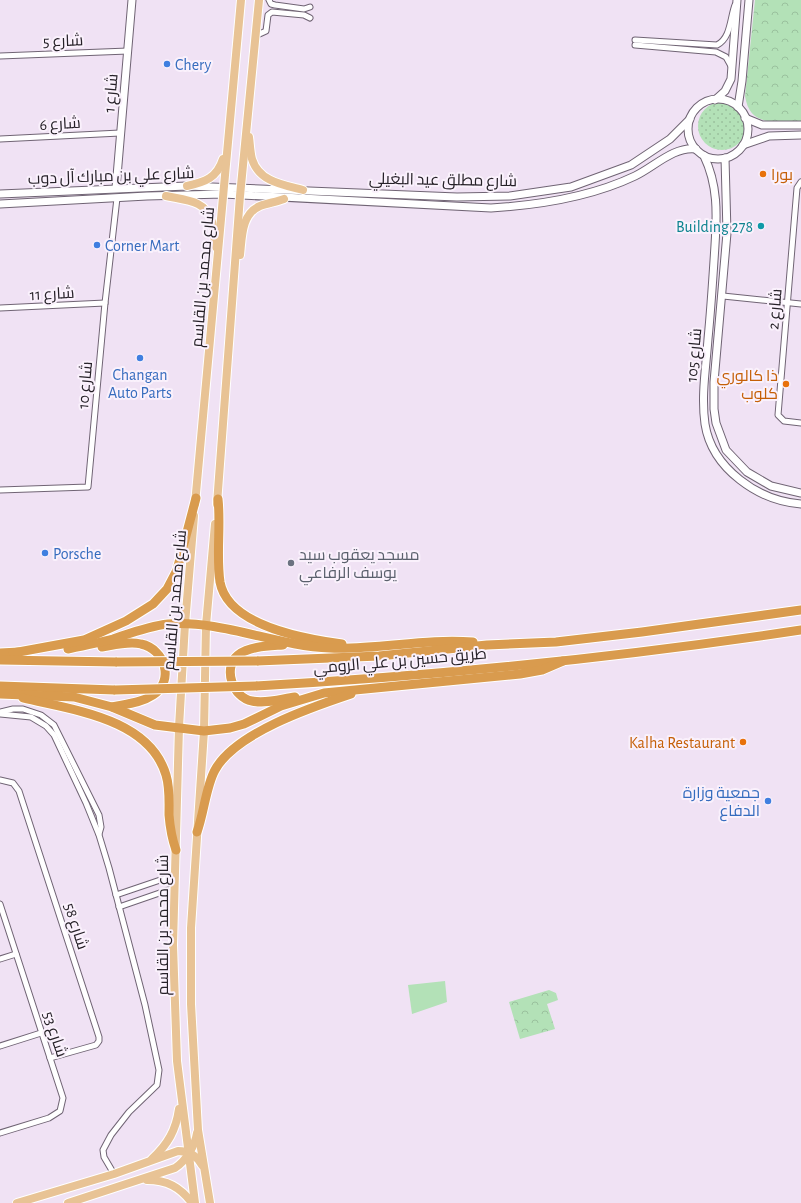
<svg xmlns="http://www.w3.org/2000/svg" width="801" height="1203" viewBox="0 0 801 1203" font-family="'Alegreya Sans',Cairo,sans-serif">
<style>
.grass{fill:url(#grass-dots)}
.park{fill:url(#park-crowns)}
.pitch{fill:#b3e1b7}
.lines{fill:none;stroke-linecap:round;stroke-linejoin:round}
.street-casing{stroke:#706474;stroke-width:7}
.secondary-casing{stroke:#706474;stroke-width:9}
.primary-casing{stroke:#fff;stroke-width:10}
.highway-casing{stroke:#fff;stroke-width:11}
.street{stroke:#fff;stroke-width:5}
.secondary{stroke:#fff;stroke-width:7}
.primary{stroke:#e8c395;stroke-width:8}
.highway{stroke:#d99b4e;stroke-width:9}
.highway-bridge-casing{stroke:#fff;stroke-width:11;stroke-linecap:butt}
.highway-bridge{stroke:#d99b4e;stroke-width:9}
.shop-dot{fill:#3f7fe0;stroke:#faf1fc;stroke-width:1.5}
.food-dot{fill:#e8710a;stroke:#faf1fc;stroke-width:1.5}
.culture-dot{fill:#0f9aa8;stroke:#faf1fc;stroke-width:1.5}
.worship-dot{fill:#6b7280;stroke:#faf1fc;stroke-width:1.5}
.labels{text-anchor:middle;stroke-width:4;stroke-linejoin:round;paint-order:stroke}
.street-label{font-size:16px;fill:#262128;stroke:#faf1fc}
.shop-label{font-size:16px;fill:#366cbe;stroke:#faf1fc;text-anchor:start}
.food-label{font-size:16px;fill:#c56008;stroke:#faf1fc;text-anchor:end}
.culture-label{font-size:16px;fill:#0d838f;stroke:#faf1fc;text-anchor:end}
.worship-label{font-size:16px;fill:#5b616d;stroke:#faf1fc;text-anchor:start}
</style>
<defs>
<pattern id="grass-dots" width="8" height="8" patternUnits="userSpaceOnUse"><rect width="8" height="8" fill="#b3e1b7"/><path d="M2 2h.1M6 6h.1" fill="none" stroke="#9ac19d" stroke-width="1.8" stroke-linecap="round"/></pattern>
<pattern id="park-crowns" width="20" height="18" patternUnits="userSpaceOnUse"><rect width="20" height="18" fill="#b3e1b7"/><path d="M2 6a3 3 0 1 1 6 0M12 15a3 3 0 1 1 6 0" fill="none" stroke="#9ac19d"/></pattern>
</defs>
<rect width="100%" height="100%" fill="#f0e2f4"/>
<circle class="grass" cx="722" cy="126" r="24"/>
<g class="park">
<path d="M755 0H801V121C775 121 750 128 745 96Z"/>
<polygon points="549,990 556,993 558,1000 547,1004 555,1029 520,1039 509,1002"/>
</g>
<polygon class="pitch" points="445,981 447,1002 412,1014 408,985"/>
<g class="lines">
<defs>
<g id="street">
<polyline points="269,0 271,4 275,5 304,9 310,7"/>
<polyline points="255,36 266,31 268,15 272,12 304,15 310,18"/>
<path d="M635 40 717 45C731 38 730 18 735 5"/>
<polyline points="635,45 716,52 726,57 731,66"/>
<polyline points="0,56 128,51"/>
<polyline points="0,139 120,133"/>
<polyline points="801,182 797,188 778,415 784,421 801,423"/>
<polyline points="723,296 801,304"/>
<polyline points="0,308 105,303"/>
<polyline points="0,490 88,487 105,303 117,198"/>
<polyline points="0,712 13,709 23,709 41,715 54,725 99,815 101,827 99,834"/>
<polyline points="0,714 31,717 46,726 54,735 86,803 99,835 109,868 145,1005 159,1070 157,1085 129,1112 111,1135 103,1150 104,1157 114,1174"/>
<polyline points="0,780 13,783 19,791 99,1037 99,1041 96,1045 50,1058"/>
<polyline points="116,895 175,875"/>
<polyline points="0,904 63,1098 60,1111 49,1118 0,1133"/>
<polyline points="119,907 174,888"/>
<polyline points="0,959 16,954"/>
<polyline points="0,1046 41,1033"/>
</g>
<g id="secondary">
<circle cx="718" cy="129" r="30"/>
<polyline points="715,100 725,91 731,79 737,0"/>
<polyline points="738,107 742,81 749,0"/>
<polyline points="745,118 762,125 801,125"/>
<polyline points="743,145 769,136 801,135"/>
<path d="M704 156C718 185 717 214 715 245 713 277 711 308 708 339 706 367 701 396 705 424 712 469 759 501 801 504"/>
<polyline points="725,158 727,233 714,382 714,409 716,423 726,450 747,472 771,486 801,493"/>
<polyline points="116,188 132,0"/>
<polyline points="0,194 187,186 457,197 510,196 571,187 631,165 670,139 690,119"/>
<path d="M0 204 147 196 223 194 491 208C540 205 591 197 635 176 654 167 674 146 696 149"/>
</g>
<g id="primary">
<path d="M249 137C250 144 250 152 252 159 259 182 284 185 303 190"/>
<path d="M187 186C205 182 217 178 223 159"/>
<path d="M166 196C184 200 207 200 212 222 214 230 214 239 216 247"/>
<path d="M240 255C242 238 241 214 260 206 268 203 276 202 284 199"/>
<polyline points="195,504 241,0"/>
<polyline points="217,504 240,196 259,0"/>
<polyline points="194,516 185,624 179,727 173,945 177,1061 195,1203"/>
<path d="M152 1159C168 1144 176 1130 179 1109"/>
<path d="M147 1180C167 1180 180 1187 192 1203"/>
<path d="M17 1203 114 1174 178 1151C189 1151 197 1156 202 1165"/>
<path d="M68 1203 175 1168C186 1161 195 1146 197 1133"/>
<polyline points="210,1203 198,1130 191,1004 191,928 204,731 206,625 215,524"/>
</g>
<g id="highway">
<path d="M218 499C221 526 216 554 220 582 228 626 305 639 342 644"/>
<path d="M283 645C269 646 250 646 238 655 222 668 233 698 252 701 266 704 281 699 295 697"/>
<path d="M102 647C114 645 129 641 141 644 165 649 175 681 153 695 141 703 126 704 112 707"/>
<path d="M68 649C83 646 98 643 113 639 131 633 149 626 168 624 223 620 276 646 330 648 378 650 425 638 473 642"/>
<polyline points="0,653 19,652"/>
<polyline points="13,653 84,640 126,621 153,604 167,589 177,570 196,498"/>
<polyline points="0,660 117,662"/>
<polyline points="257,661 379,656 487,645 556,642 642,632 801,610"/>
<polyline points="0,686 115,690"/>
<path d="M256 686C438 676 621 657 801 630"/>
<polyline points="0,694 74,697 112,707 155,725 204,731 230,728 244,724 281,706 324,693 520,674 542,670 563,661"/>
<path d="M23 698C72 710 149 718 166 775 170 788 169 801 169 815 170 827 172 839 176 850"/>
<path d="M197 832C204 813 206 786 215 770 235 733 312 707 351 694"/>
</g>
</defs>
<use href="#street" class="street-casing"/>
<use href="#secondary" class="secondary-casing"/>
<use href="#primary" class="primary-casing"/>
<use href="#highway" class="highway-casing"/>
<use href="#street" class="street"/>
<use href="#secondary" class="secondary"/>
<use href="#primary" class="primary"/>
<use href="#highway" class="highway"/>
<defs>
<g id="highway-bridge">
<polyline points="117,662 257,661"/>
<polyline points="115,690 256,686"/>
</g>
</defs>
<use href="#highway-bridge" class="highway-bridge-casing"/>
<use href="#highway-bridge" class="highway-bridge"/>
</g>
<g class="shop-dot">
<circle cx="167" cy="64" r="4"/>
<circle cx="97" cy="245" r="4"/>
<circle cx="140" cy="358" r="4"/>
<circle cx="45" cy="553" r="4"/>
<circle cx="768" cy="801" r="4"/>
</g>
<g class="food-dot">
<circle cx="763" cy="174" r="4"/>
<circle cx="786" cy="384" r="4"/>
<circle cx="743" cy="742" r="4"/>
</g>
<circle class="culture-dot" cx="761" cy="226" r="4"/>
<circle class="worship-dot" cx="291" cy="563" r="4"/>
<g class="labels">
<g class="street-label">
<text transform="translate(63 40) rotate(-2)" y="6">شارع 5</text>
<text transform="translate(110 93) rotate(-85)" y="6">شارع 1</text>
<text transform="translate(60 123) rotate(-3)" y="6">شارع 6</text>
<text transform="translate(111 175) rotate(-2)" y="6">شارع علي بن مبارك آل دوب</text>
<text transform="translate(443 179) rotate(1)" y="6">شارع مطلق عيد البغيلي</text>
<text transform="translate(202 277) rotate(-85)" y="6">شارع محمد بن القاسم</text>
<text transform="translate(52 293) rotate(-3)" y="6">شارع 11</text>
<text transform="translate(774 309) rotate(-85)" y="6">شارع 2</text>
<text transform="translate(693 355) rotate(-85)" y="6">شارع 105</text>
<text transform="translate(84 385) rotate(-85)" y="6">شارع 10</text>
<text transform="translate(174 600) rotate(-85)" y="6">شارع محمد بن القاسم</text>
<text transform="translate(400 660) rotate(-5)" y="6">طريق حسين بن علي الرومي</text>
<text transform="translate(162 925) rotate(-90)" y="6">شارع محمد بن القاسم</text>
<text transform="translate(77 926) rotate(72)" y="6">شارع 58</text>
<text transform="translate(56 1034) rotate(72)" y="6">شارع 53</text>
</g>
<g class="shop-label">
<text x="175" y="70">Chery</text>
<text x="105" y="251">Corner Mart</text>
<text x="140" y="380" text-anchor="middle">Changan<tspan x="140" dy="18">Auto Parts</tspan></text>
<text x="53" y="559">Porsche</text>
<text x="760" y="798" text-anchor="end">جمعية وزارة<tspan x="760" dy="18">الدفاع</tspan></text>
</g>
<g class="food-label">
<text x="771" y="180" text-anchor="start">بورا</text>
<text x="778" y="381">ذا كالوري<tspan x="778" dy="18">كلوب</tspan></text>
<text x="735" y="748">Kalha Restaurant</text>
</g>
<g class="culture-label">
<text x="753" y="232">Building 278</text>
</g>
<g class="worship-label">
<text x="299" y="560">مسجد يعقوب سيد<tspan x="299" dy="18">يوسف الرفاعي</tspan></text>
</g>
</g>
</svg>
